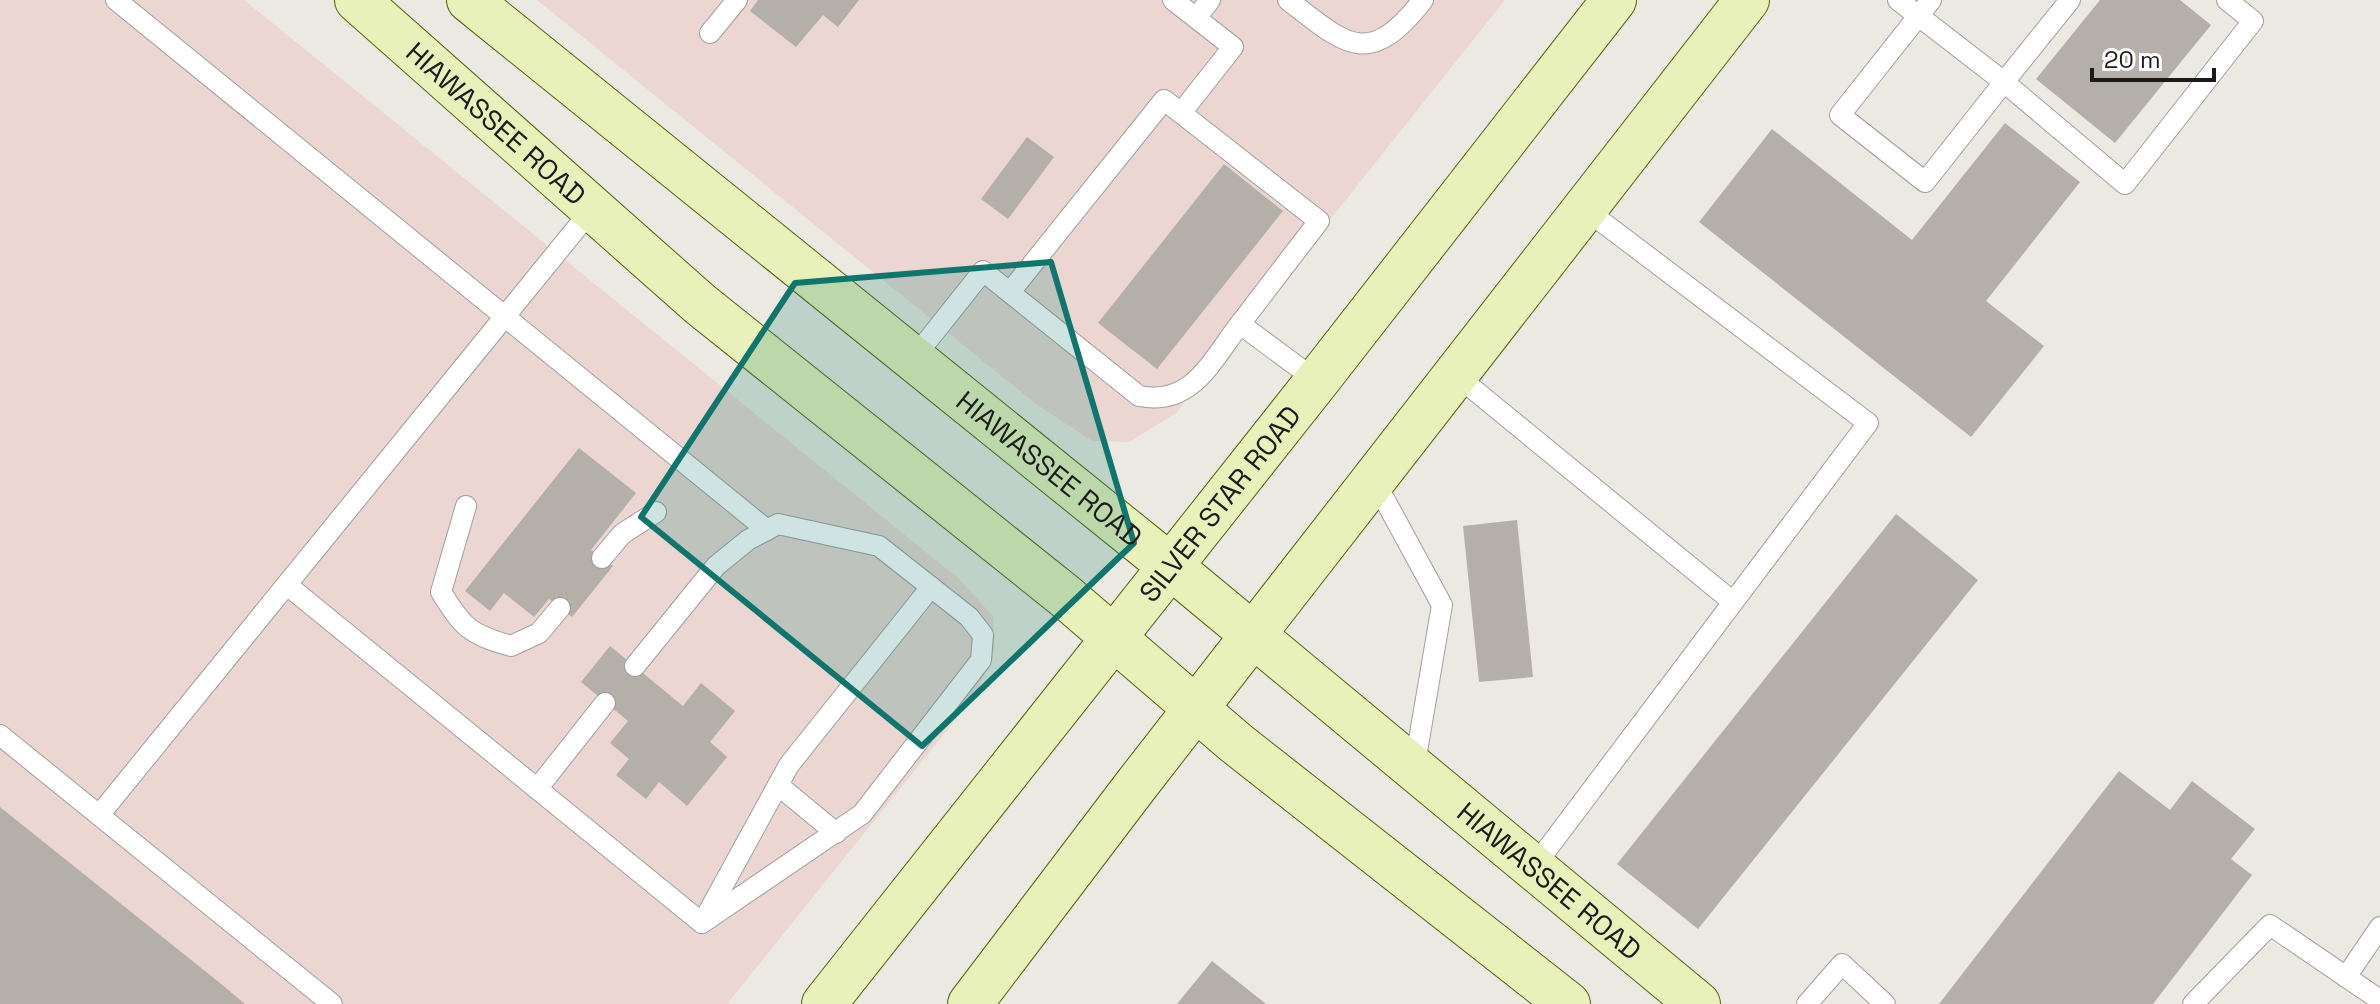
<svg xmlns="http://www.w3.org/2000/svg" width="2380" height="1004" viewBox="0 0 2380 1004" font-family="'Space Grotesk',sans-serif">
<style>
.commercial{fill:#ebd6d2}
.building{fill:#b4afa8}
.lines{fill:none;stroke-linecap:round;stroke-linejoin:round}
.lane-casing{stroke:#9f9f9f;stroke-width:22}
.secondary-casing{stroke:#526311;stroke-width:46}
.lane{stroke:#fff;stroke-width:20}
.secondary{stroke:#e8f1ba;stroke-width:44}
.marked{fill:#0f766e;fill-opacity:0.2;stroke:#0f766e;stroke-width:6;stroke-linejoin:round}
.labels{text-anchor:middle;stroke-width:8;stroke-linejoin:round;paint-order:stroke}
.street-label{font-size:28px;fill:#1b1b1b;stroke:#fff}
</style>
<rect width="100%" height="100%" fill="#ebe9e2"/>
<g class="commercial">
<polygon points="0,0 244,0 958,578 993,616 995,648 976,694 727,1004 0,1004"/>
<polygon points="537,0 1505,0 1176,413 1129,442 1092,441 1036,404"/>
</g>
<g class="building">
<polygon points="758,0 859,0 838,27 823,15 796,47 750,11"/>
<polygon points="2100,0 2180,0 2211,25 2115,143 2036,79"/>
<polygon points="2005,123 2080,182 1986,301 2044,346 1971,437 1699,222 1772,129 1912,240"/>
<polygon points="1027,137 1054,157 1008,219 981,199"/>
<polygon points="1224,164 1283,211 1157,369 1098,323"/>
<polygon points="579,448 636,493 591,550 613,566 572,617 549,599 534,617 504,593 490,611 465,591"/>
<polygon points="1896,514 1978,580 1698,929 1617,864"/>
<polygon points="1517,520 1533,677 1479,682 1463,526"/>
<polygon points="610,646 683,706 701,683 735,711 710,742 727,757 687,806 659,782 646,799 616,775 629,759 610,743 628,721 581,682"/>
<polygon points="2119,771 2170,810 2192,781 2255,829 2231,859 2252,875 2153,1004 1939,1004"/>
<polygon points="0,807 220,983 245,1004 0,1004"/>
<polygon points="1212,961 1266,1004 1177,1004"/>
</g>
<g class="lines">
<defs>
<g id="lane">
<polyline points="116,0 767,530"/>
<polyline points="1173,0 1233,47 1181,113 1319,221 1240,324"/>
<path d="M1288 0C1347 46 1369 69 1423 0"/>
<polyline points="1898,0 2004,82 2070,0"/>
<polyline points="1931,0 1840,115 1925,182 2004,82 2125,184 2253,21 2227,0"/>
<polyline points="1196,18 1210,0"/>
<polyline points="710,33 737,0"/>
<polyline points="1010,292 1164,100 1181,113"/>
<path d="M913 359 983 271 1139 396C1192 407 1212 360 1240 324L1317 381"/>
<polyline points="1456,375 1733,602"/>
<polyline points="1374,480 1442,605 1414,769"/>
<path d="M466 506 441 592C464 629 470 634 511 646L539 633 560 608"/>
<polyline points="602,558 622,534 656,512"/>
<polyline points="287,585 702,923"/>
<polyline points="635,666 716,566 748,540 778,524 879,546 969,617 983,635 981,660 862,814 702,923"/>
<polyline points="0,735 332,1004"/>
<polyline points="778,785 836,833"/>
<polyline points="537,789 605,703"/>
<polyline points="100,814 593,208"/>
<polyline points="1533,868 1868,423 1585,209"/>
<polyline points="704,920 789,765 931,587"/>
<polyline points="2346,977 2380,927"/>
<polyline points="1807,1004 1842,964 1885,1004"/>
<polyline points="2193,1004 2270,925 2380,1000"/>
</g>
<g id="secondary">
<path id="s1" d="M357 0 700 304 1065 596 1236 743 1568 1004"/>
<path id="s2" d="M469 0 1170 566 1698 1004"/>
<path id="s3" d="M824 1004 1317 381 1614 0"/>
<polyline points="970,1004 1137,784 1747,0"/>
</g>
</defs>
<use href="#lane" class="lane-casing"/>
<use href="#secondary" class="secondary-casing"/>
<use href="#lane" class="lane"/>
<use href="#secondary" class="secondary"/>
</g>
<path class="marked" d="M1051 262 1134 543 922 746 641 517 795 283Z"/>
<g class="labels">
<g class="street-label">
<text dy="10" stroke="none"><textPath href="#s1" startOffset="186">HIAWASSEE ROAD</textPath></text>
<text dy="10" stroke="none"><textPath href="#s2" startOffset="746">HIAWASSEE ROAD</textPath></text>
<text dy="10" stroke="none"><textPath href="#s3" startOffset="638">SILVER STAR ROAD</textPath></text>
<text dy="10" stroke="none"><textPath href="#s2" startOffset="1394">HIAWASSEE ROAD</textPath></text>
</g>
</g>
<path d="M2092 68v12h122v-12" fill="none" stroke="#1b1b1b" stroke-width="4"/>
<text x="2104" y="68" font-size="24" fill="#1b1b1b" stroke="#ffffff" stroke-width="6" paint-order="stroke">20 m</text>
</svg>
